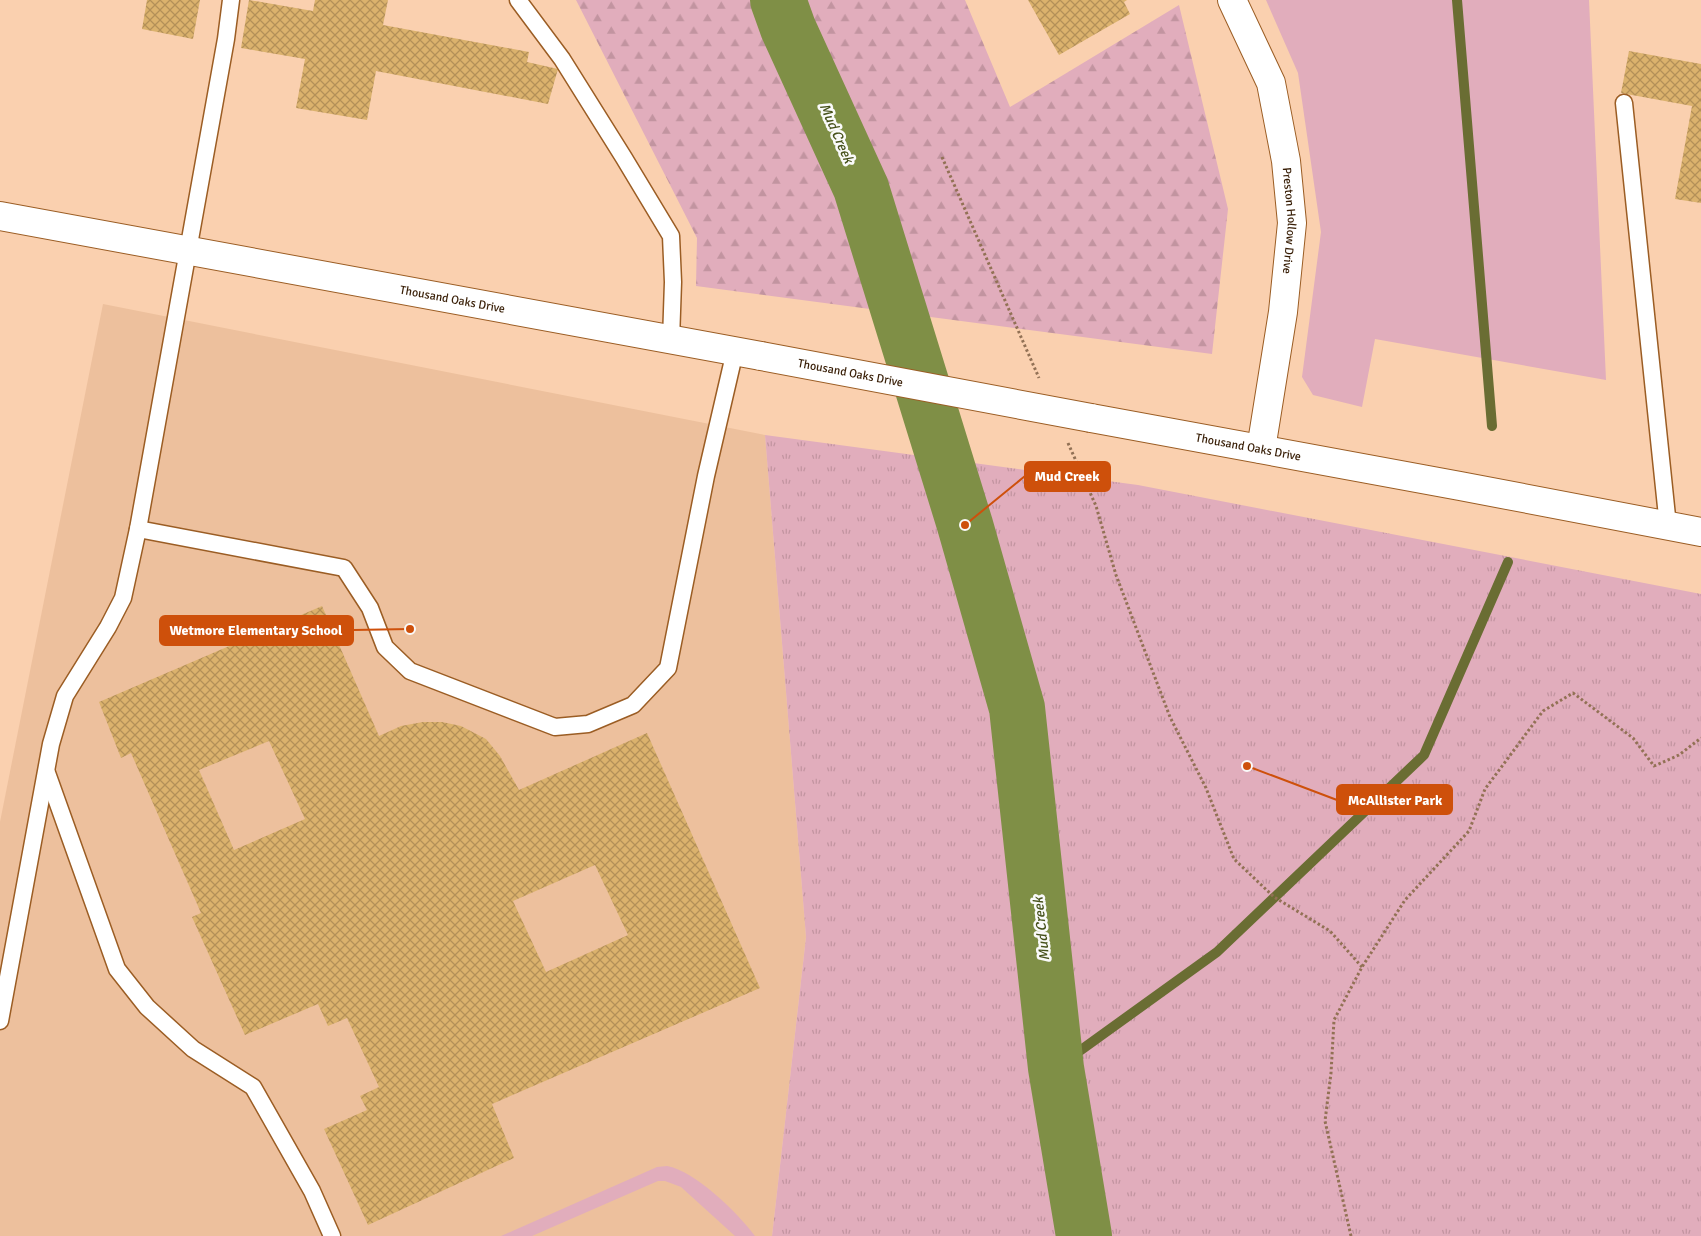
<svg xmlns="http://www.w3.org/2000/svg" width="1701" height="1236" viewBox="0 0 1701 1236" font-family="Signika,sans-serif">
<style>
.built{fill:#edc09d}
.green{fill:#e1adbc}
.forest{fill:url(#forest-firs)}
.park{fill:url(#park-tufts)}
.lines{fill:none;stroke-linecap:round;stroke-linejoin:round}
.stream{stroke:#6a6d33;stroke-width:10}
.river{stroke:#7f8f46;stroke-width:56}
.building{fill:url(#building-cross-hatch);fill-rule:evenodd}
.lane-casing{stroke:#9b5d24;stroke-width:19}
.street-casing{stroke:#9b5d24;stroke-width:30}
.secondary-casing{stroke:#9b5d24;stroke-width:30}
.path{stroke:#927155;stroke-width:3;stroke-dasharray:2.5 2.5;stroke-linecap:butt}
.lane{stroke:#fff;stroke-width:16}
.street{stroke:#fff;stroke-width:28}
.secondary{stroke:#fff;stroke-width:28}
.secondary-bridge-casing{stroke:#9b5d24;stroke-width:30;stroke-linecap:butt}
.secondary-bridge{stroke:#fff;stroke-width:28}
.labels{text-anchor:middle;stroke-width:5;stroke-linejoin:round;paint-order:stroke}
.street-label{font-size:12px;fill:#381e06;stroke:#fafafa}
.water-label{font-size:14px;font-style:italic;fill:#46511b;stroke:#fafafa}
.leader{fill:none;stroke:#ce500b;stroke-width:2}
.callout-dot{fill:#ce500b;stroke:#fafafa;stroke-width:2}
.callout{fill:#ce500b;stroke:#ce500b;stroke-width:2}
.callout-label{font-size:14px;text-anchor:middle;font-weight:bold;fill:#fff}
</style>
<defs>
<pattern id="forest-firs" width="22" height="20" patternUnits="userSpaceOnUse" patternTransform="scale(1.25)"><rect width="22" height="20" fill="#e1adbc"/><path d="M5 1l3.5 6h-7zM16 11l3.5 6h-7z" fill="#c294a0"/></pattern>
<pattern id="park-tufts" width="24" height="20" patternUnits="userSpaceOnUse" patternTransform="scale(1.25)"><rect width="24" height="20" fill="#e1adbc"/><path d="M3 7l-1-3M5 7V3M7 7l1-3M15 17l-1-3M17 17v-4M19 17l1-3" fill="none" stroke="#c294a0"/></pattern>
<pattern id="building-cross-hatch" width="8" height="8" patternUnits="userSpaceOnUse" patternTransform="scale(1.25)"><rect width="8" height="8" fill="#dbb26d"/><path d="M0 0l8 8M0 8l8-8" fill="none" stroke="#b39058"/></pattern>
</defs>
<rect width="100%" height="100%" fill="#fad0af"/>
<polygon class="built" points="103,304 765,435 806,937 772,1236 0,1236 0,822"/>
<g class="green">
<polygon points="1266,0 1589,0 1606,380 1375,339 1362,407 1313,395 1302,377 1321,232 1298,73"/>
<path d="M667 1166C695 1171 738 1213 755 1236H735L681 1187 665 1181H658L532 1236H501L657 1167Z"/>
</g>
<polygon class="forest" points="576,0 965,0 1010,107 1179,5 1228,209 1212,354 696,286 697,238"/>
<polygon class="park" points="765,435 1138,485 1701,594 1701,1236 772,1236 806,937"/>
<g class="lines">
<g class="stream">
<polyline points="1457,0 1492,426"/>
<polyline points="1056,1068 1217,952 1424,755 1508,562"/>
</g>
<polyline class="river" points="778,0 788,28 861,188 965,525 1017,708 1056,1068 1084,1236"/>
</g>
<g class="building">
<polygon points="147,0 200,0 193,39 142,29"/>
<polygon points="249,0 313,11 315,0 388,0 383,25 529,52 527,62 558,69 548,104 376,71 367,120 296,108 305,59 241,48"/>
<polygon points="1028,0 1127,0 1124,2 1130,14 1059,55"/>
<polygon points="1629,51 1701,64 1701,203 1675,199 1692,106 1621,93"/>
<path d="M322 606 379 736 401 726 423 722H442L461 726 486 739 500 756 519 790 647 733 760 988 492 1104 514 1158 368 1225 324 1129 367 1110 360 1096 379 1087 347 1018 328 1026 318 1004 245 1035 192 917 201 913 131 753 121 758 99 702ZM269 741 305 819 234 850 199 770ZM595 865 628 935 546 972 513 901Z"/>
</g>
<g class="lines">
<defs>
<g id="lane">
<polyline points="518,0 562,59 624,158 671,236 673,282 671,340"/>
<polyline points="1624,103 1668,526"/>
<polyline points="138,529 344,568 370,608 385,647 410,671 555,727 588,724 633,705 668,668 706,476 735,351"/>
<polyline points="47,773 117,969 147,1007 193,1049 253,1087 312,1191 332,1236"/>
<polyline points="0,1021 51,744 65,696 108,627 123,598 138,529 226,39 231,0"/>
</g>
<g id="street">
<path id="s1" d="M1232 0 1271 83 1286 161 1292 223 1283 312 1261 449"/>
</g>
<g id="secondary">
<path id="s2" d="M0 216 761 356"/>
<path id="s3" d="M1091 418 1460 486 1701 532"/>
</g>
</defs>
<use href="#lane" class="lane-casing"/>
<use href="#street" class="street-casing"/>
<use href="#secondary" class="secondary-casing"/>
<g class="path">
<polyline points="942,157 1039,378"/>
<polyline points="1068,443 1096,506 1116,575 1170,717 1206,788 1234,859 1274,897 1330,931 1362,967"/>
<polyline points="1351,1236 1325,1121 1331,1073 1334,1020 1362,967 1405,900 1469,831 1485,789 1543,711 1573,693 1633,738 1654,766 1679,755 1701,738"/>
</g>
<use href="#lane" class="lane"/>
<use href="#street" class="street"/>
<use href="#secondary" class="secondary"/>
<defs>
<g id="secondary-bridge">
<path id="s4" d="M761 356 1091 418"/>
</g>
</defs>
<use href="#secondary-bridge" class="secondary-bridge-casing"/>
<use href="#secondary-bridge" class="secondary-bridge"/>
</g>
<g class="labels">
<g class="street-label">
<text dy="4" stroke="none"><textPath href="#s1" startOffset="231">Preston Hollow Drive</textPath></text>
<text dy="4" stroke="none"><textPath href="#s2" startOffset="460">Thousand Oaks Drive</textPath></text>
<text dy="4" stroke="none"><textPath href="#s4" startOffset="91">Thousand Oaks Drive</textPath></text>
<text dy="4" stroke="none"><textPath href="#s3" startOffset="160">Thousand Oaks Drive</textPath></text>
</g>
<g class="water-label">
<text transform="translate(837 133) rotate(66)" y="5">Mud Creek</text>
<text transform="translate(1041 929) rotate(-96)" y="5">Mud Creek</text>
</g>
</g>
<path class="leader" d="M965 525L1025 476M410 629L353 630M1247 766L1337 800"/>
<g class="callout-dot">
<circle cx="965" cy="525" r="5"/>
<circle cx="410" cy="629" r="5"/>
<circle cx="1247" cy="766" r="5"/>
</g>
<g class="callout">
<rect x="1025" y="462" width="85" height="29" rx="5"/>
<rect x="160" y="616" width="193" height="29" rx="5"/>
<rect x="1337" y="785" width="115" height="29" rx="5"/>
</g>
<g class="callout-label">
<text x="1067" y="481">Mud Creek</text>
<text x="256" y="635">Wetmore Elementary School</text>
<text x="1395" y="805">McAllister Park</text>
</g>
</svg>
